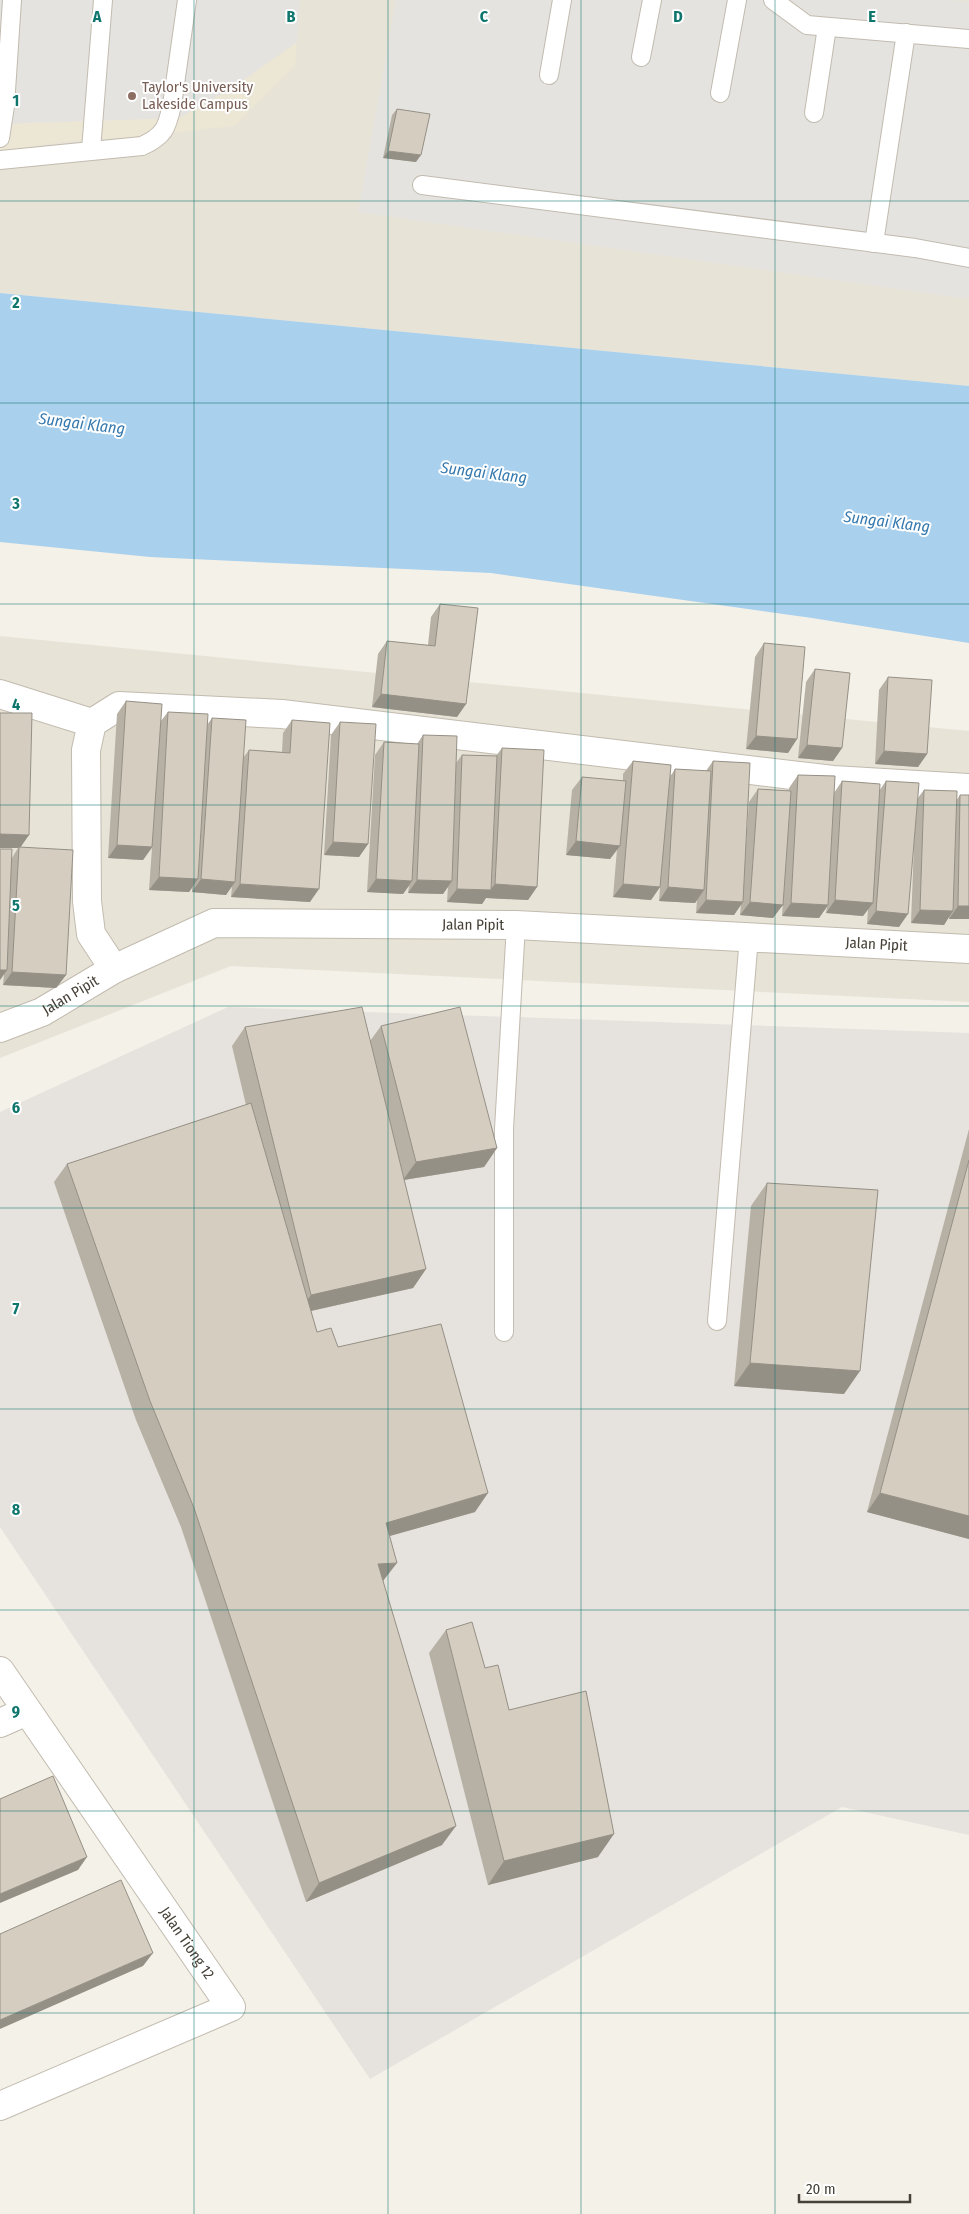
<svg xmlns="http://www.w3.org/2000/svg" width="969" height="2214" viewBox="0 0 969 2214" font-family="'Fira Sans Condensed',sans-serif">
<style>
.residential{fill:#e7e3d7}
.industrial{fill:#e6e2dd}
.education{fill:#ece6d4}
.parking{fill:#e5e3e0}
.water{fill:#a9d0ed}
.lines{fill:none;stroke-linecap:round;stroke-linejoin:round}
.lane-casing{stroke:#c2bbaf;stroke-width:20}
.street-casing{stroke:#c2bbaf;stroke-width:30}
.lane{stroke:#fff;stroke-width:18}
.street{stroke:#fff;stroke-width:28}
.wall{fill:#b7b0a4}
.shaded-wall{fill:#959086}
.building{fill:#d5cdbf;stroke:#959086}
.grid{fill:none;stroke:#0f766e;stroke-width:1;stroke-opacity:0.55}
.education-dot{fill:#8d6e63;stroke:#fff;stroke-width:2}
.labels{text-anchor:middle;stroke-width:4;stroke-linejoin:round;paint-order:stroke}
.education-label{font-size:15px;fill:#785e54;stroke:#fff;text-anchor:start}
.street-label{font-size:15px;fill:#474138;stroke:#fff}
.water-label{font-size:16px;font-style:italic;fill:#3579ae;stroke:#fff}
.grid-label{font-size:16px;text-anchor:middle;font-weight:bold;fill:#0f766e;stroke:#fff;stroke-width:4;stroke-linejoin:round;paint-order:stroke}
</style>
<rect width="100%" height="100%" fill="#f4f1e9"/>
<g class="residential">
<polygon points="0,0 969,0 969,386 0,293"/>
<polygon points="0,636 969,731 969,1002 231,966 0,1058"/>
</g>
<polygon class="industrial" points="228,1007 969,1033 969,1835 842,1807 370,2079 0,1527 0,1112"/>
<polygon class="education" points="0,0 300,0 295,66 234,126 136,137 60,142 0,154"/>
<g class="parking">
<polygon points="0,0 300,0 297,42 234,87 179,118 0,124"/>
<polygon points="396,0 948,0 969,2 969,299 358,212"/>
</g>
<polygon class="water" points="0,293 969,386 969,643 812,618 491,573 150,557 0,542"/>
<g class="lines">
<defs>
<g id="lane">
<polyline points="773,0 807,25 969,39"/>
<polyline points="641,57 652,0"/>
<polyline points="549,75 562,0"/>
<polyline points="720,93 737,0"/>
<polyline points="814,113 827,27"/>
<polyline points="0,138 5,106 12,0"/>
<polyline points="91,150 103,0"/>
<path d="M0 160 142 146C164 136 167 128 172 105L187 0"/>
<polyline points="422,185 915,248 969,258"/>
<polyline points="874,243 906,33"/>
<polyline points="717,1321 749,937"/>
<polyline points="504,1332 504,1129 516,925"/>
</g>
<g id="street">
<polyline points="0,694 92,723"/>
<polyline points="114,969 91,934 87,901 86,750 92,723 119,706 282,714 833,780 969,788"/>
<path id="s1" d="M0 1028 42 1012 114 969 214 923 516 925 969 949"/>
<path id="s2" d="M0 1671 231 2007 0 2106"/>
<polyline points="0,1723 27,1711"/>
</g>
</defs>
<use href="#lane" class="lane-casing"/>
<use href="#street" class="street-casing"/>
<use href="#lane" class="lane"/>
<use href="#street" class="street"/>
</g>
<g class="wall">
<polygon points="397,109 416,162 383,158 392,115"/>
<polygon points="440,604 466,704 457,717 372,707 378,654 387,641 428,645 431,617"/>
<polygon points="764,643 797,739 788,753 746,749 755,657"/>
<polygon points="815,669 842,748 833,761 798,758 806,682"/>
<polygon points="888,677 927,754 918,767 875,764 879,690"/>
<polygon points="126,701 160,722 168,712 207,725 212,718 243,758 249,750 282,752 283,733 292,720 310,902 231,897 232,886 226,895 192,892 192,888 189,892 149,890 152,848 143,860 108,858 117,714"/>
<polygon points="0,713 21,847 66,975 56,988 3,985 4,974 0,980 0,849 12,858 18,848 0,848"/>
<polygon points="340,722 368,844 359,857 324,855 331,735"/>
<polygon points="423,735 456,763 462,755 496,756 502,748 537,887 528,900 486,898 482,904 447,902 448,887 443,894 408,893 409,886 403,894 367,892 375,755 384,742 417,744"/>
<polygon points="633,761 670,777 675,769 706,771 713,761 746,843 749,802 758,789 789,791 789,788 798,775 834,793 842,781 879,791 886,781 917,799 924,790 956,801 960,795 969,919 949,919 949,916 944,925 911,923 914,845 899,927 867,924 868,909 863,916 826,913 827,907 819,918 782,916 783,902 773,918 740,915 741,904 734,915 696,913 697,900 695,903 659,901 660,887 651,900 613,897 617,849 610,859 566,855 572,790 582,777 623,781 623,774"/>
<polygon points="381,1026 497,1148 484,1167 404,1180 426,1269 413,1288 311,1311 317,1332 338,1347 475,1512 389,1536 383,1581 442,1845 306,1902 181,1527 136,1420 54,1182 67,1164 246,1105 232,1046 245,1027 370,1041"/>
<polygon points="969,1129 969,1539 867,1512"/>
<polygon points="767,1183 844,1394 734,1386 751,1206"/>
<polygon points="446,1630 485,1668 509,1710 598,1857 488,1885 429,1653"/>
</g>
<g class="shaded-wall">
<polygon points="388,151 421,155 416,162 383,158"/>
<polygon points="381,694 466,704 457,717 372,707"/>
<polygon points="756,736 797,739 788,753 746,749"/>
<polygon points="807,745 842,748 833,761 798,758"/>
<polygon points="884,751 927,754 918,767 875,764"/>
<polygon points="0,834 29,835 20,848 19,847 18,848 0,848"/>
<polygon points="576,841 620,846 610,859 566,855"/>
<polygon points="333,842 368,844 359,857 324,855"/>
<polygon points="117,845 152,847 143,860 108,858"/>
<polygon points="159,877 198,879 189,892 149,890"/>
<polygon points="201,879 235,882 226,895 192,892"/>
<polygon points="376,879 412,881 403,894 367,892"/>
<polygon points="417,880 452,881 443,894 408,893"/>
<polygon points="240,884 319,889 310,902 231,897"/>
<polygon points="495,884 537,887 528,900 486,898 482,904 447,902 457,889 490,890"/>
<polygon points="623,884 660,887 651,900 613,897"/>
<polygon points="668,887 704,890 695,903 659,901"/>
<polygon points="706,900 743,902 734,915 696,913"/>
<polygon points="835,900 873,903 863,916 826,913"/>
<polygon points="750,902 783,905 773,918 740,915"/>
<polygon points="791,903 828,905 819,918 782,916"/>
<polygon points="958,906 969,906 969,919 949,919"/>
<polygon points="920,910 953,911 944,925 911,923"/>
<polygon points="876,911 908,914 899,927 867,924"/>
<polygon points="0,970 7,970 0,980"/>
<polygon points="12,972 66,975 56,988 3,985"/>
<polygon points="497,1148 484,1167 403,1180 416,1162"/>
<polygon points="426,1269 413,1288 297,1314 311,1295"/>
<polygon points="750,1363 860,1371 844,1394 734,1386"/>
<polygon points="488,1493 475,1512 372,1541 386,1523"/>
<polygon points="880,1493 969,1516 969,1539 867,1512"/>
<polygon points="397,1563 383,1581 378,1564"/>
<polygon points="456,1826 442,1845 306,1902 319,1883"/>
<polygon points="614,1834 598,1857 488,1885 504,1861"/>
<polygon points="87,1857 78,1870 0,1903 0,1894"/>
<polygon points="153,1953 143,1966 0,2029 0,2020"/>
</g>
<g class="building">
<polygon points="397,109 430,114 421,155 388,151"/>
<polygon points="440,604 478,608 466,704 381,694 387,641 435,646"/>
<polygon points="764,643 805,647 797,739 756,736"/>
<polygon points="815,669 850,673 842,748 807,745"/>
<polygon points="888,677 932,680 927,754 884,751"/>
<polygon points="126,701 162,704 152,847 117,845"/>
<polygon points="168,712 208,714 198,879 159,877"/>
<polygon points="0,713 32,713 29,835 0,834"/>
<polygon points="212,718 246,720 235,882 201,879"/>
<polygon points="292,720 330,723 319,889 240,884 249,750 290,753"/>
<polygon points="340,722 376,724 368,844 333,842"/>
<polygon points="423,735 457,736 452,881 417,880"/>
<polygon points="384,742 419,744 412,881 376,879"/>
<polygon points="502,748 544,750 537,887 495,884"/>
<polygon points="462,755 497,756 491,890 457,889"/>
<polygon points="633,761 671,765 660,887 623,884"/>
<polygon points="713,761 750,763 743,902 706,900"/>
<polygon points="675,769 711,771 704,890 668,887"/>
<polygon points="798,775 835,776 828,905 791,903"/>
<polygon points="582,777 626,781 620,846 576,841"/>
<polygon points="842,781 880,784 873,903 835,900"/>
<polygon points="886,781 919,783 908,914 876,911"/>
<polygon points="758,789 791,791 783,905 750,902"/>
<polygon points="924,790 957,791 953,911 920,910"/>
<polygon points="960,795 969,795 969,906 958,906"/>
<polygon points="19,847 73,850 66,975 12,972"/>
<polygon points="0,849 12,849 7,970 0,970"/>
<polygon points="362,1007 426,1269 311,1295 245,1027"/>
<polygon points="460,1007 497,1148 416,1162 381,1026"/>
<polygon points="251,1103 317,1332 331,1328 338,1347 441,1324 488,1493 386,1523 397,1563 378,1564 456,1826 319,1883 194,1508 150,1401 67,1164"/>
<polygon points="969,1160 969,1516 880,1493"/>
<polygon points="767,1183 878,1190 860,1371 750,1363"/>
<polygon points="472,1622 485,1668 498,1665 509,1710 586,1691 614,1834 504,1861 446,1630"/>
<polygon points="53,1776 87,1857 0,1894 0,1799"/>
<polygon points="121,1880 153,1953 0,2020 0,1934"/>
</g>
<path class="grid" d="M194 0V2214M388 0V2214M581 0V2214M775 0V2214M0 201H969M0 403H969M0 604H969M0 805H969M0 1006H969M0 1208H969M0 1409H969M0 1610H969M0 1811H969M0 2013H969"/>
<circle class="education-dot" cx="132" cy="96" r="5"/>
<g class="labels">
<g class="education-label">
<text x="142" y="92">Taylor's University<tspan x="142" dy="17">Lakeside Campus</tspan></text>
</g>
<g class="street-label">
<text dy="5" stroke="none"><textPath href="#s1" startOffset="498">Jalan Pipit</textPath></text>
<text dy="5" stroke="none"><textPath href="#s1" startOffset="902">Jalan Pipit</textPath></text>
<text dy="5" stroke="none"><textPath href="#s1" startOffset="78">Jalan Pipit</textPath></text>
<text dy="5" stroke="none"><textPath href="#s2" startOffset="330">Jalan Tiong 12</textPath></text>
</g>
<g class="water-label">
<text transform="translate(82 423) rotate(7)" y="6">Sungai Klang</text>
<text transform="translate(484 472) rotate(7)" y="6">Sungai Klang</text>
<text transform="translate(887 521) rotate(7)" y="6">Sungai Klang</text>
</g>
</g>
<g class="grid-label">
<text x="97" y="22">A</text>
<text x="291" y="22">B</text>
<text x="484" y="22">C</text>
<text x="678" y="22">D</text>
<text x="872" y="22">E</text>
<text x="16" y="106">1</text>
<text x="16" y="308">2</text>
<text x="16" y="509">3</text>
<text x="16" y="710">4</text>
<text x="16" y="911">5</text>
<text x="16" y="1113">6</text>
<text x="16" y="1314">7</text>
<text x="16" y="1515">8</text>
<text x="16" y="1717">9</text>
</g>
<path d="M799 2194v8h111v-8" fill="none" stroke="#474138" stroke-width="2.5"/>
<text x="806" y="2194" font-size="15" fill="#474138" stroke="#ffffff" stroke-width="4" paint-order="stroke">20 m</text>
</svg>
